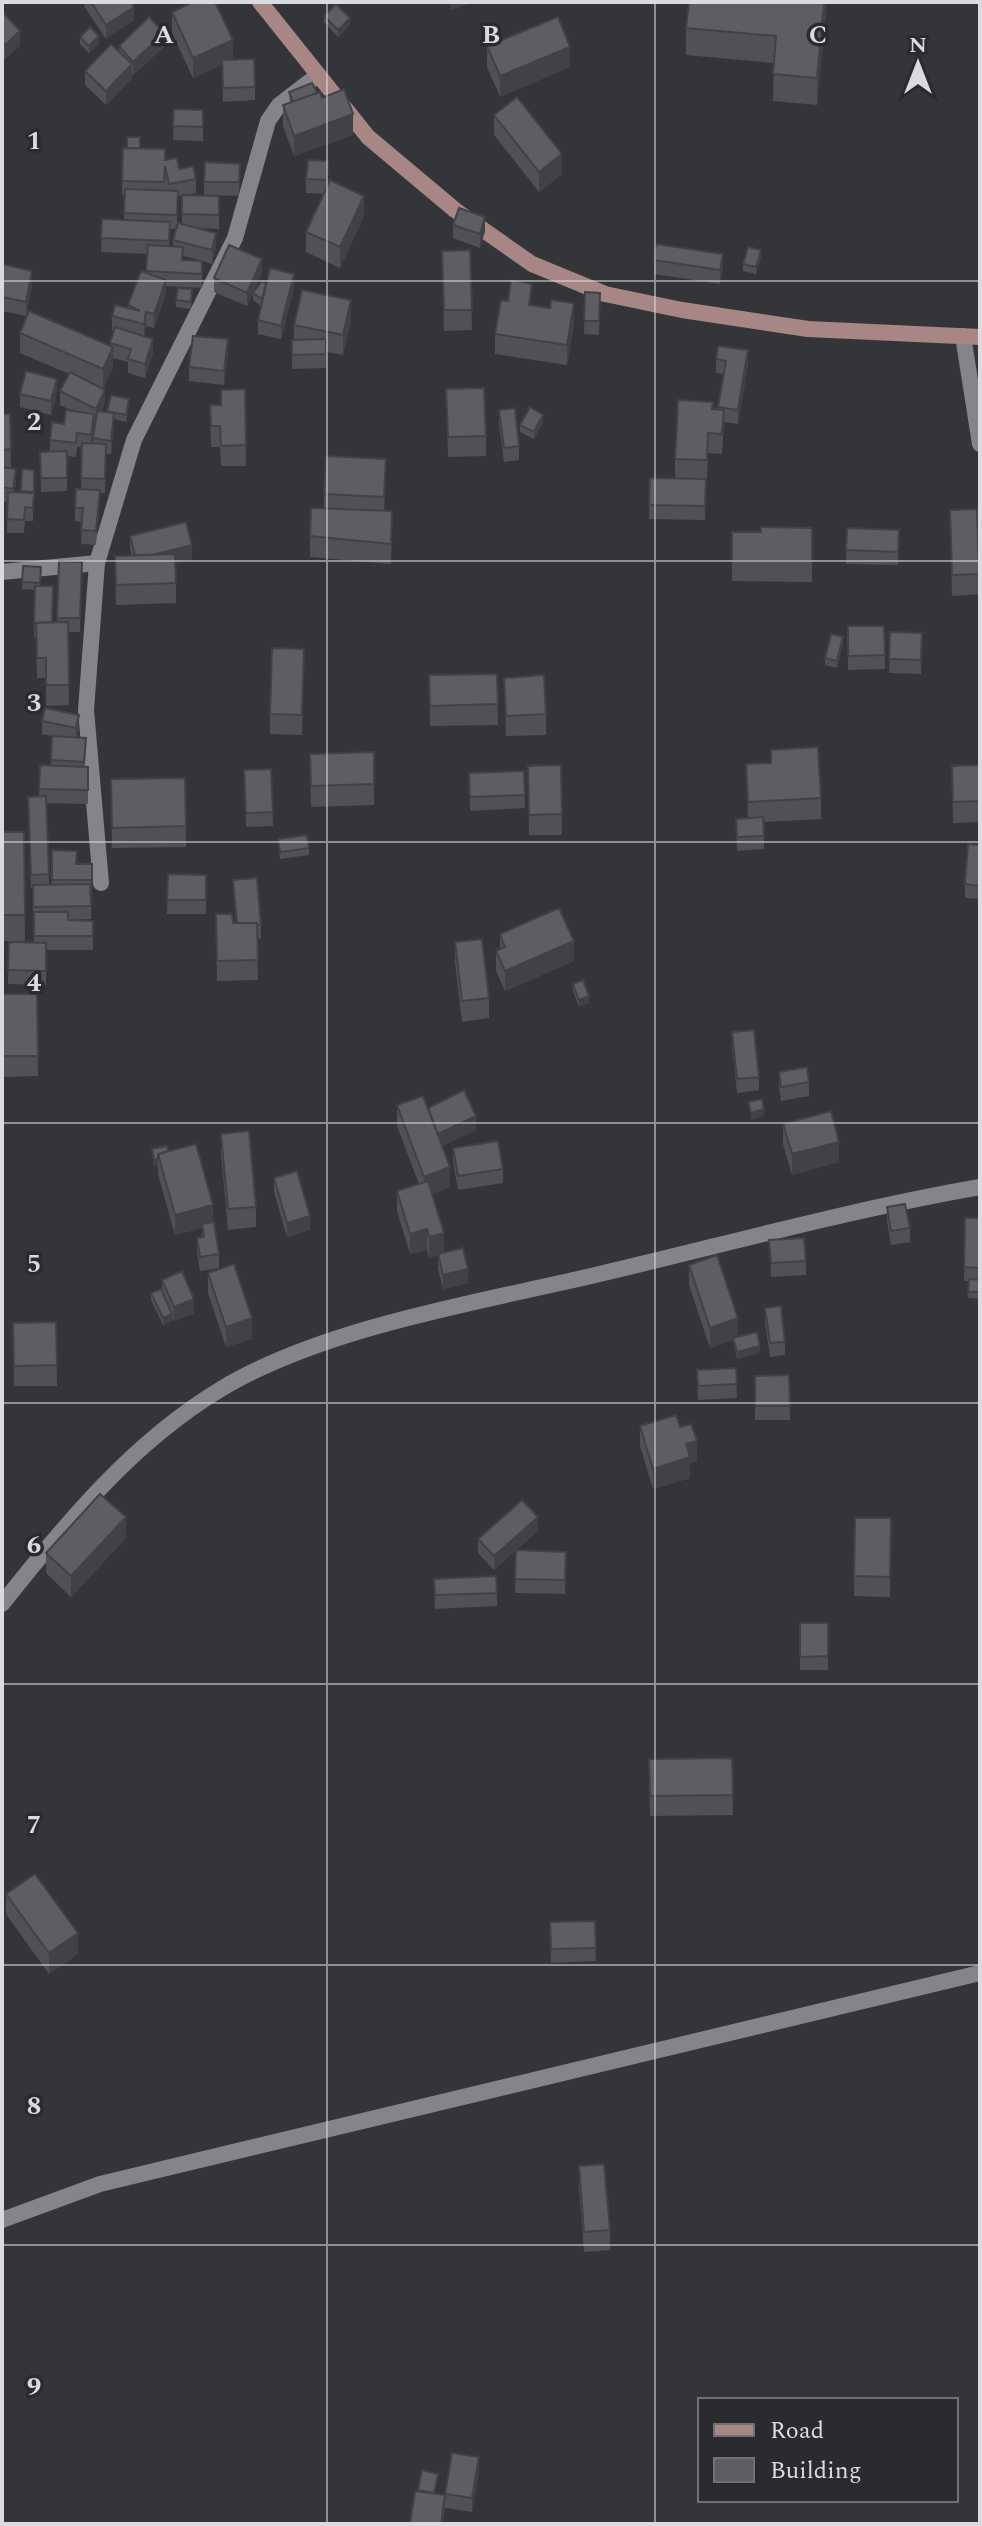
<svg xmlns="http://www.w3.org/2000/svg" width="982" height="2526" viewBox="0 0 982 2526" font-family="Spectral,serif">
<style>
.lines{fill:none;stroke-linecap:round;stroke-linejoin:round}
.street{stroke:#848588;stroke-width:16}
.secondary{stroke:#a78685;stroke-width:16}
.wall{fill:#505154;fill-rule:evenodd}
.shaded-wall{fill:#414245}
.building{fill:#5d5e62;stroke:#414245;stroke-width:2}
.grid{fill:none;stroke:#dadbdc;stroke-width:2;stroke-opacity:0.55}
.grid-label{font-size:26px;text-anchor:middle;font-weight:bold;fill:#dadbdc;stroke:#2a2b2e;stroke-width:7;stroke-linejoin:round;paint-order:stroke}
</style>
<rect width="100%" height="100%" fill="#343538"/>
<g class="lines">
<g class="street">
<polyline points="963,336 980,444"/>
<polyline points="2,572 97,563"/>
<polyline points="101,883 86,710 97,563 134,440 235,238 268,121 279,105 318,75"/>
<path d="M2 1604C66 1524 131 1443 221 1389 322 1328 475 1303 591 1276 720 1246 848 1210 980 1187"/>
<polyline points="2,2220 100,2184 980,1973"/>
</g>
<polyline class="secondary" points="260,2 368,137 455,210 532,264 605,294 682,310 808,329 980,337"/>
</g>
<g class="wall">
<polygon points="84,2 131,2 134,20 106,39 84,6"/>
<polygon points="689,2 827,2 817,105 773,101 774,63 686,55 686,28"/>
<polygon points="2,12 20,45 5,59 2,56"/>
<polygon points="172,12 233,60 255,87 255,100 223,102 222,65 193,78 172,33"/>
<polygon points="324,16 350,25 338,37 324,22"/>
<polygon points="80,37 99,43 89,53 80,44"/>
<polygon points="119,46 164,47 133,75 132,74 132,78 106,105 85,85 85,71 119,51"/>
<polygon points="487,46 570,67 500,97 487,67"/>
<polygon points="289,92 317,93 353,135 294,156 283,126 283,105 290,103"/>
<polygon points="174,109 203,110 203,141 173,140"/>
<polygon points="494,115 562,174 539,192 494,135"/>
<path d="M123 148 140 149 165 160 196 179V193L183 195 219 196V229L199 228 216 247 212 264 202 261V288L166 286V294L154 328 146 326 144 336 153 353 145 378 128 373V362L113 358V367L103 389 105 403 101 412H107L111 395 129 406 126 422 114 419 111 454H106L105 493H100L96 545 81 544 82 522 75 521V508L81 489 82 447H77L76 457 67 456V491L41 492 40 452H50V440L73 411 60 405V391L69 374 20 353V333L110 345 114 331 112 330V316L128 308V305L146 273 147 254 101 252 102 219 124 220 125 195H122ZM182 195V224L177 225 178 196ZM170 229H176L173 240V246H169ZM183 256 192 258 199 260H183ZM94 422H96L93 443H92Z"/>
<polygon points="240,164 239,196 204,195 204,182"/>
<polygon points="328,175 327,186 364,216 340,268 306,252 306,232 324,194 306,193 306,179"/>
<polygon points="453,225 485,231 480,248 453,238"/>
<polygon points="470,250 472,330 444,331 442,251"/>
<polygon points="761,257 756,274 743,271 743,264"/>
<polygon points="654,260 723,268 720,284 654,274"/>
<polygon points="2,264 32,285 26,316 2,311"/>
<polygon points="262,273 247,306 214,292 214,278"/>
<polygon points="266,284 294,287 281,339 258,334 258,320 261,306 253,300 253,293"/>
<polygon points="585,292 600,293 599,335 584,334"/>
<polygon points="192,296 191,309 176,307 176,300"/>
<polygon points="532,305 574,324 567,365 495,354 495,334"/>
<polygon points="351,321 343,355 326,352 326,368 292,369 292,340 294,340 294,325"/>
<polygon points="228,353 224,385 189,381 189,367"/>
<polygon points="716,359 748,364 738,424 724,422 722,454 708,453 707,481 706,481 705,520 649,519 650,478 675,478 675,459 713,409 718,410 724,374 716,373"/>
<polygon points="245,389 246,466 221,466 220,447 211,447 210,405 221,405"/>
<polygon points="446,389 486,436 486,456 448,457"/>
<polygon points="57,393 51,415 20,407 20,394"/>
<polygon points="499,410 519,446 519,460 504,462 499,424"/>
<polygon points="2,414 10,414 11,468 16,483 14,492 21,492 34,470 33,521 25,521 24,533 7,533 8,502 2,501"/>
<polygon points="543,422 534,439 520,432 520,425"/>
<polygon points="386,479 384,511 392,531 391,564 310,557 310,536 324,508 324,494"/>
<polygon points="950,510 979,574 979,594 952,596"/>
<polygon points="812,528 812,582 732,581 732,532 761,532"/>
<polygon points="847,528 899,530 898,565 846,564"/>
<polygon points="130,536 192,559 176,563 176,603 116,605 115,556 132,556 130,550"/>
<polygon points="59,561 82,562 80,632 68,632 69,705 46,706 46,678 37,678 36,638 34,638 35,590 22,589 23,566 41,567 40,586 52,622 57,622"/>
<polygon points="848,626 884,626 885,669 848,670"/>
<polygon points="890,632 922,633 921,674 889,673"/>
<polygon points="843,644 837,668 825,665 825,658"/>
<polygon points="304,649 302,735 270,734 270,714"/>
<polygon points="497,674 498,725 430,726 429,675"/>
<polygon points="504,678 546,714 546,735 506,736"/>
<polygon points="42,721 79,729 77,738 86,738 85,767 88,767 88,804 47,803 49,884 52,884 52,850 77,864 92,864 91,919 68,920 93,921 93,950 46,950 46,985 8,984 9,942 34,942 34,921 33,921 33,888 31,888 28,811 39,797 40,765 51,766 52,736 42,734"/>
<polygon points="771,750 821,798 821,819 764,822 764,849 737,851 736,819 748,818 746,764 771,763"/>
<polygon points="374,752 374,805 311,807 310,754"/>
<polygon points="561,765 562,835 529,835 528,766"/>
<polygon points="980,765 980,822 953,823 952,766"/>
<polygon points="271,769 273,826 246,827 244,770"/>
<polygon points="524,771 525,808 470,811 469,773"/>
<polygon points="185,778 186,847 112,848 111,779"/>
<polygon points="2,832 24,832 25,941 2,941"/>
<polygon points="278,839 309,848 309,855 280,859"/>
<polygon points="980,845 980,899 965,898 965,884"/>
<polygon points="168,874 206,875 206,914 167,914"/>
<polygon points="233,880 261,925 261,939 257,939 258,980 217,981 216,914 233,923 236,923"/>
<polygon points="500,934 574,961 505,991 496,971 496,951 500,949"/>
<polygon points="455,942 489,998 489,1018 462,1022 455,962"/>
<polygon points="573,984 589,1003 579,1007 573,991"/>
<polygon points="2,994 37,994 38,1076 2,1077"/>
<polygon points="732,1032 759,1077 759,1090 737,1093 732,1046"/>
<polygon points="779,1072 809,1082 809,1096 781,1101 779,1086"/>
<polygon points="397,1105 428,1108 476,1130 442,1146 450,1187 432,1194 444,1253 468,1283 443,1289 438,1268 438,1255 429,1258 427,1250 410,1254 397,1211 397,1191 419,1184 397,1126"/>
<polygon points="783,1124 839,1162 792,1175 783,1144"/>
<polygon points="221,1134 256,1207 256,1227 228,1230 221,1154"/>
<polygon points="453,1148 503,1169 503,1183 458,1190 453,1162"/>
<polygon points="152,1149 168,1151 213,1222 219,1254 219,1268 200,1271 197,1252 197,1238 202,1237 202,1228 175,1235 158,1174 158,1166 154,1167"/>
<polygon points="274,1178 310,1230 287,1237 274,1192"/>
<polygon points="887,1207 910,1228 910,1242 891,1245 887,1221"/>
<polygon points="965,1218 980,1218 980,1299 968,1298 969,1281 964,1281"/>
<polygon points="769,1240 806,1261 806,1275 771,1277"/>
<polygon points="689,1265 738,1337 760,1353 737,1359 733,1340 710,1348 689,1285"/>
<polygon points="208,1273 252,1339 226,1347 208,1293"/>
<polygon points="162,1280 194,1313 174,1321 172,1318 172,1321 163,1325 151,1300 151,1293 162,1292"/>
<polygon points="765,1308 785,1342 785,1355 770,1357 765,1322"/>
<polygon points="56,1322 57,1386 14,1386 13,1323"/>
<polygon points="736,1368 737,1398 698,1400 697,1370"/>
<polygon points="789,1375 790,1420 755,1420 755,1376"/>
<polygon points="640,1426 680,1427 697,1461 690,1463 690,1478 653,1489 640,1446"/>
<polygon points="855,1518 891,1518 890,1597 854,1596"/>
<polygon points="538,1531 516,1550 566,1552 565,1594 515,1593 516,1550 494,1570 478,1553 478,1539"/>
<polygon points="126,1538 71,1597 46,1573 46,1553"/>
<polygon points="434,1579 497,1593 497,1606 435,1609"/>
<rect x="800" y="1623" width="28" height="47"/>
<polygon points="732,1758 733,1815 650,1816 649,1759"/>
<polygon points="6,1894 78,1954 49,1974 6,1914"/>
<polygon points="595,1921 596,1961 551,1963 550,1922"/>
<polygon points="579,2166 610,2230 610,2250 584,2252 579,2187"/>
<polygon points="479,2471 472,2512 445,2508 445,2494"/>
</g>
<g class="shaded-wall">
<polygon points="451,2 473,2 473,3 451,10"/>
<polygon points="824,2 827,2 817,105 817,78"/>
<polygon points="134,7 134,20 106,39 106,25"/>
<polygon points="350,18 350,25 338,37 338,30"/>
<polygon points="20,31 20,45 5,59 5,45"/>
<polygon points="164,33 164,47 133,75 133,62"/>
<polygon points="99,36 99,43 89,53 89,46"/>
<polygon points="233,40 233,60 193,78 193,58"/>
<polygon points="570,47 570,67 500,97 500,76"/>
<polygon points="132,64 132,78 106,105 106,91"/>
<polygon points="353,114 353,135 294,156 294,136"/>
<polygon points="562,154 562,174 539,192 539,172"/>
<polygon points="364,196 364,216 340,268 340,247"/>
<polygon points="485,217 485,231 480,248 480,234"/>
<polygon points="216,233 216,247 212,264 212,250"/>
<polygon points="761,250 761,257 756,274 756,267"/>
<polygon points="723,254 723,268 720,284 720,270"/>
<polygon points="262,259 262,273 247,306 247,293"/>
<polygon points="32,271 32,285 26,316 26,302"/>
<polygon points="294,274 294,287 281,339 281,326"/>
<polygon points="166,280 166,294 154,328 154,314"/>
<polygon points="351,300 351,321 343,355 343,335"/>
<polygon points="574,303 574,324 567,365 567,345"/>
<polygon points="146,312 146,326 144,338 144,324"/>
<polygon points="153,339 153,353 145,378 145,364"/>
<polygon points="228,339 228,353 224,385 224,371"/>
<polygon points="113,347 113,367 103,389 103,369"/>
<polygon points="748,350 748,364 738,424 738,410"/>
<polygon points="57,379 57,393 51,415 51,401"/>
<polygon points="105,390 105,403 96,422 96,409"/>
<polygon points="114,413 114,427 111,454 111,441"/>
<polygon points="94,414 94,428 91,448 91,435"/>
<polygon points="543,415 543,422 534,439 534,432"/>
<polygon points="16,469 16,483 13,503 13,489"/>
<polygon points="192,545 192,559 136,573 136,559"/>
<polygon points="843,637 843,644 837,668 837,661"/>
<polygon points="79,715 79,729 76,741 76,728"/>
<polygon points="574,941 574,961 505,991 505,971"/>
<polygon points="589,996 589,1003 579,1007 579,1000"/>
<polygon points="764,1109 764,1116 751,1120 751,1113"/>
<polygon points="476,1116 476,1130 436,1149 436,1135"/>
<polygon points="839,1142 839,1162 792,1175 792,1154"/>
<polygon points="158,1159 158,1166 154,1167 154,1160"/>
<polygon points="450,1167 450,1187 424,1198 424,1177"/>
<polygon points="213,1205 213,1225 175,1235 175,1215"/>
<polygon points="310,1216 310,1230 287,1237 287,1223"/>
<polygon points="427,1229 427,1250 410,1254 410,1234"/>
<polygon points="444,1233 444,1253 429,1258 429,1237"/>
<polygon points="468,1269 468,1283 443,1289 443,1275"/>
<polygon points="194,1299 194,1313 174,1321 174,1307"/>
<polygon points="172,1314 172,1321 163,1325 163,1318"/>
<polygon points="252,1318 252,1339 226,1347 226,1327"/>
<polygon points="738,1318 738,1338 710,1348 710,1328"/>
<polygon points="760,1346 760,1353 737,1359 737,1352"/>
<polygon points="697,1441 697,1461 690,1463 690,1478 653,1489 653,1469 686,1444"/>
<polygon points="126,1517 126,1538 71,1597 71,1576"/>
<polygon points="538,1517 538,1531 494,1570 494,1556"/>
<polygon points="78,1933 78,1954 49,1974 49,1953"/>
<polygon points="479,2457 479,2471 472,2512 472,2498"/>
<polygon points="445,2495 445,2508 443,2524 441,2524"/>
</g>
<g class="building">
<polygon points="91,2 131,2 134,7 106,25"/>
<polygon points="193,2 215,2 233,40 193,58 172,12"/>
<polygon points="689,2 824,2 817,78 773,74 776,36 686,28"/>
<polygon points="336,4 350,18 338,30 324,16"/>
<polygon points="2,12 20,31 5,45 2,42"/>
<polygon points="149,17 164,33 133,62 119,46"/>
<polygon points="558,17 570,47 500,76 487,46"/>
<polygon points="90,27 99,36 89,46 80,37"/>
<polygon points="111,44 132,64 106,91 85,71"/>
<polygon points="254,59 255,87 223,88 222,60"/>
<polygon points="312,83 317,93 293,102 289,92"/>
<polygon points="344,89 353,114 294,136 283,105 320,92 322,98"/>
<polygon points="517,97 562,154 539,172 494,115"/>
<polygon points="174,109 203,110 203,127 173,126"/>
<polygon points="127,137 140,137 140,149 127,148"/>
<polygon points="123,148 165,149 165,160 177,158 179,169 193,166 196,179 169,184 165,166 164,182 122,181"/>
<polygon points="308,160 328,161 327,180 306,179"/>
<polygon points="205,162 240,164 239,182 204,182"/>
<polygon points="330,180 364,196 340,247 306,232"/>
<polygon points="125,189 178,191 177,215 124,213"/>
<polygon points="182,195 219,196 219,215 182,214"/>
<polygon points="459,208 485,217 480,234 453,225"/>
<polygon points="102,219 170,222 169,241 101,238"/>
<polygon points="178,223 216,233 212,250 173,240"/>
<polygon points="656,244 723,254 720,270 654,260"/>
<polygon points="148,245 183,247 182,260 202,261 202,274 146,271"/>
<polygon points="229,245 262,259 247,293 214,278"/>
<polygon points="748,247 761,250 756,267 743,264"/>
<polygon points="470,250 472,310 444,310 442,251"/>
<polygon points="2,264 32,271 26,302 2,297"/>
<polygon points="270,268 294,274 281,326 258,320"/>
<polygon points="141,271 166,280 154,314 146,312 144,324 112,316 115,305 140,311 128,305"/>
<polygon points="511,280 532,284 529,305 550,308 551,300 574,303 567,345 495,334 501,300 508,301"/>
<polygon points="262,281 266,284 262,299 253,293"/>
<polygon points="178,288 192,289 191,302 176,300"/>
<polygon points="302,290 351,300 343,335 294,325"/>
<polygon points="585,292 600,293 599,321 584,321"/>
<polygon points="29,311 113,347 103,369 20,333"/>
<polygon points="115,327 153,339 145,364 128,359 131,349 110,343"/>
<polygon points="193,336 228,339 224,371 189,367"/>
<polygon points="326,339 326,354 292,355 292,340"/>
<polygon points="718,346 748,350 738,410 718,407 726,361 716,359"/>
<polygon points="26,371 57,379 51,401 20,394"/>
<polygon points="70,372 105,390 96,409 60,391"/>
<polygon points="484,388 486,436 448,437 446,389"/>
<polygon points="245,389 246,445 221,446 220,426 211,426 210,405 221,405 221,390"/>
<polygon points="111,395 129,399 126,415 107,411"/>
<polygon points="678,400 713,402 712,409 724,410 722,434 708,433 707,460 675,459"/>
<polygon points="530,407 543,415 534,432 520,425"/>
<polygon points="515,408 519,446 504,448 499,410"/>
<polygon points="66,410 94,414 91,435 77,433 76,443 50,440 52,422 64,424"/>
<polygon points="97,411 114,413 111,441 93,438"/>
<polygon points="2,414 10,414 11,449 2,450"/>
<polygon points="82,443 106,444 105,479 81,478"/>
<polygon points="67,451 67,478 41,478 40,452"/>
<polygon points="326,456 386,459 384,497 324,494"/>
<polygon points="2,467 16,469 13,489 2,487"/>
<polygon points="22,469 34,470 34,492 21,491"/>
<polygon points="650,478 706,479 705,506 649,505"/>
<polygon points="76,489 100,490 96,531 81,530 83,508 75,508"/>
<polygon points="8,492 34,493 33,508 25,507 24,520 7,519"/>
<polygon points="311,508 392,511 391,544 310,536"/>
<polygon points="977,509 979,574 952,575 950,510"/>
<polygon points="186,522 192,545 152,555 135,555 130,536"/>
<polygon points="761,527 812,528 812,561 732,561 732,532 761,532"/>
<polygon points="847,528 899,530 898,552 846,550"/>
<polygon points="175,554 176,583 116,585 115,556"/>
<polygon points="59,561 82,562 80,618 57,618"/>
<polygon points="23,566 41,567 40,583 22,582"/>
<polygon points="35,586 53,586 52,622 36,623 36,625 34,625"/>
<polygon points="68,622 69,685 46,685 46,658 37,658 36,623"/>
<polygon points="848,626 884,626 885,655 848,656"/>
<polygon points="890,632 922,633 921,660 889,659"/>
<polygon points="831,634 843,637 837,661 825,658"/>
<polygon points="272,648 304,649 302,715 270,714"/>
<polygon points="497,674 498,704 430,706 429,675"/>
<polygon points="544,675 546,714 506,716 504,678"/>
<polygon points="45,708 79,715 76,728 42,721"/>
<polygon points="52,736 86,738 84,762 51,760"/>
<polygon points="818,747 821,798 748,802 746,764 771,763 771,750"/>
<polygon points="374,752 374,784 311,786 310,754"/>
<polygon points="40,765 88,767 88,790 39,789"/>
<polygon points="561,765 562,814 529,815 528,766"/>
<polygon points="980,765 980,801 953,802 952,766"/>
<polygon points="271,769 273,812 246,813 244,770"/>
<polygon points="524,771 525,795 470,797 469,773"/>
<polygon points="185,778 186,826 112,828 111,779"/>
<polygon points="46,796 49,874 31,875 28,797"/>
<polygon points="763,817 764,836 737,837 736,819"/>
<polygon points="2,832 24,832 25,915 2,915"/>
<polygon points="307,835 309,848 280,852 278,839"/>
<polygon points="968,844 980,845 980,886 965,884"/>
<polygon points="52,850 77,851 76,864 92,864 92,880 52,880"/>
<polygon points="168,874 206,875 206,900 167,900"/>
<polygon points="257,878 261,925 257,925 257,923 237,923 233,880"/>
<polygon points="90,884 91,906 33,907 33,885"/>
<polygon points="559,908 574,941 505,971 496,951 505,947 500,934"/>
<polygon points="34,912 68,912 68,920 93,921 93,936 34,936"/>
<polygon points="216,914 232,914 233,923 257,923 258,960 217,961"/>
<polygon points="482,939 489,998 462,1001 455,942"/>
<polygon points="9,942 46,943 46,971 8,970"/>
<polygon points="583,980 589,996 579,1000 573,984"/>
<polygon points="2,994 37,994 38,1056 2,1056"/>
<polygon points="754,1030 759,1077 737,1079 732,1032"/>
<polygon points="807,1067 809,1082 781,1087 779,1072"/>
<polygon points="464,1090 476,1116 438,1134 428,1108"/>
<polygon points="423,1096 450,1167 424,1177 397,1105"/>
<polygon points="762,1099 764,1109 751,1113 748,1102"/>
<polygon points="831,1111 839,1142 792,1154 783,1124"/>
<polygon points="249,1131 256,1207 228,1209 221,1134"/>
<polygon points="498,1141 503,1169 458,1176 453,1148"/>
<polygon points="196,1144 213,1205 175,1215 158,1154"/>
<polygon points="167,1146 168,1151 158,1154 158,1159 154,1160 152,1149"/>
<polygon points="297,1171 310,1216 287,1223 274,1178"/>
<polygon points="428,1181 444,1233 429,1237 427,1229 410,1234 397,1191"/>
<polygon points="905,1204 910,1228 891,1231 887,1207"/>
<polygon points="965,1218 980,1218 979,1268 964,1267"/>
<polygon points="214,1222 219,1254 200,1257 197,1238 204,1237 202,1224"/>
<polygon points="804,1238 806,1261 771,1263 769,1240"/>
<polygon points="463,1248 468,1269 443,1275 438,1254"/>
<polygon points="717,1255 738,1318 710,1328 689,1265"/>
<polygon points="234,1264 252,1318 226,1327 208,1273"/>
<polygon points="182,1271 194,1299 174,1307 162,1280"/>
<polygon points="969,1279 980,1280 980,1292 968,1292"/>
<polygon points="161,1289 172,1314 163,1318 151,1293"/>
<polygon points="781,1306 785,1342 770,1343 765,1308"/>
<polygon points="56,1322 57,1365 14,1366 13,1323"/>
<polygon points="757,1332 760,1346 737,1352 733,1338"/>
<polygon points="736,1368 737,1384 698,1386 697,1370"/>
<polygon points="789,1375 790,1406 755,1406 755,1376"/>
<polygon points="676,1415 680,1427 691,1424 697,1441 686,1444 690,1457 653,1469 640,1426"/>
<polygon points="100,1494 126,1517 71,1576 46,1553"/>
<polygon points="522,1500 538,1517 494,1556 478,1539"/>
<polygon points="855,1518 891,1518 890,1577 854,1576"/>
<polygon points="516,1550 566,1552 565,1580 515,1579"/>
<polygon points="496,1576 497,1593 435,1595 434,1579"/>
<polygon points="800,1623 828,1623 828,1656 800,1657"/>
<polygon points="732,1758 733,1795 650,1796 649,1759"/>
<polygon points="35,1874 78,1933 49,1953 6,1894"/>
<polygon points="595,1921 596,1948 551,1949 550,1922"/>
<polygon points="604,2164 610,2230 584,2232 579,2166"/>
<polygon points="452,2453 479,2457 472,2498 445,2494"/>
<polygon points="422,2470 438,2474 434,2493 418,2490"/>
<polygon points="415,2491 445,2495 441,2524 410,2524"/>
</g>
<path class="grid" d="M327 2V2524M655 2V2524M2 281H980M2 561H980M2 842H980M2 1123H980M2 1403H980M2 1684H980M2 1965H980M2 2245H980"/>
<g class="grid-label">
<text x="164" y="43">A</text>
<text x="491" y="43">B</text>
<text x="818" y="43">C</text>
<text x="34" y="149">1</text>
<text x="34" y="430">2</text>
<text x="34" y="711">3</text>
<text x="34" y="991">4</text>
<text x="34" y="1272">5</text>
<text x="34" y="1553">6</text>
<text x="34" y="1833">7</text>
<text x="34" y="2114">8</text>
<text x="34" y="2395">9</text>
</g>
<rect width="982" height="2526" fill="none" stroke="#dadbdc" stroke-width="8"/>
<rect x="698" y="2398" width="260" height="104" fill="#2a2b2e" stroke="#707174" stroke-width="2"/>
<rect x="714" y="2424" width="40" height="12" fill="#a78685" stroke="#707174" stroke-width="2"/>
<text x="770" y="2438" font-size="24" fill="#dadbdc">Road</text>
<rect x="714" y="2458" width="40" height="24" fill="#5d5e62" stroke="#707174" stroke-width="2"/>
<text x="770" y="2478" font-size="24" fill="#dadbdc">Building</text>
<g transform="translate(918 64)" stroke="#2a2b2e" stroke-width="6" paint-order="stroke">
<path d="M0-6L14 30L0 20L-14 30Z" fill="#dadbdc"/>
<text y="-12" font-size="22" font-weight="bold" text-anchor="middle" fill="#dadbdc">N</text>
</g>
</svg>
